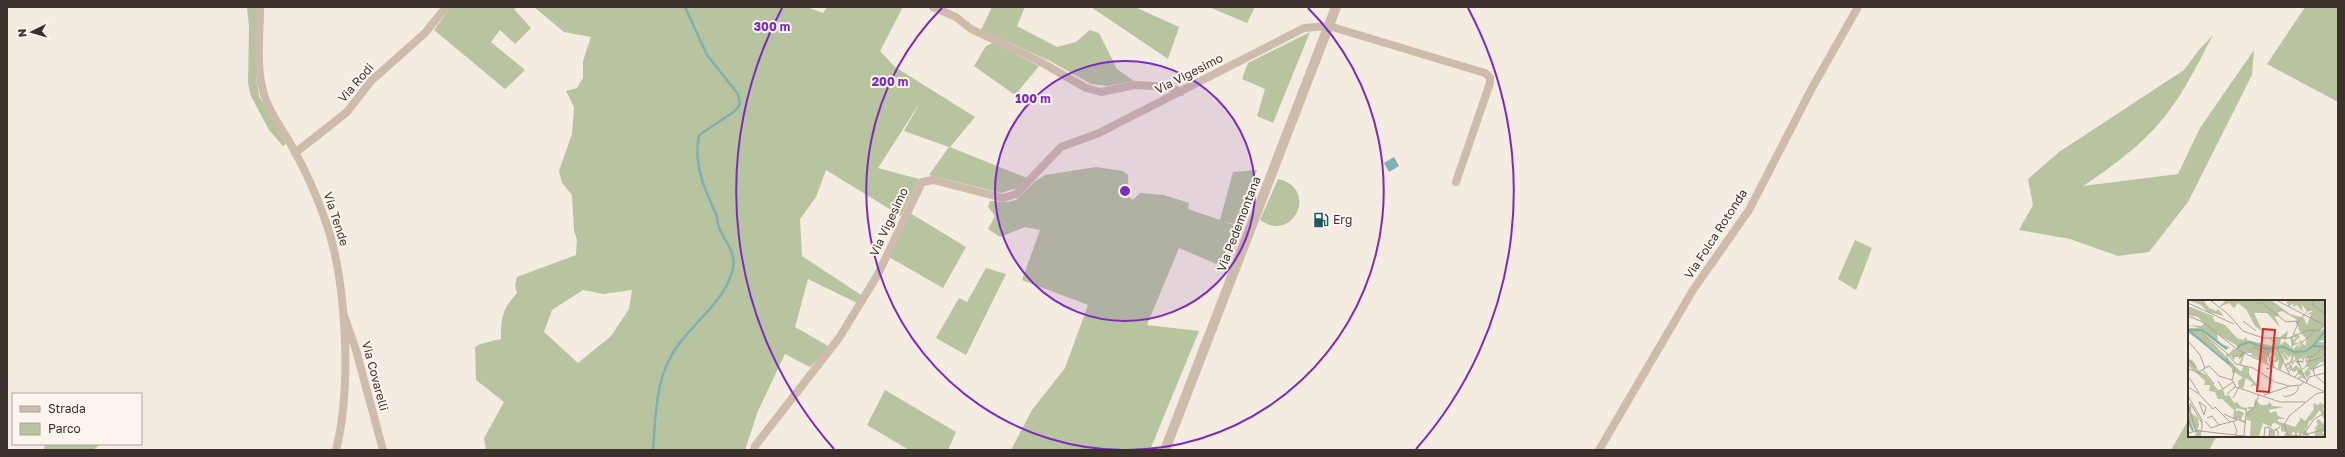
<svg xmlns="http://www.w3.org/2000/svg" width="2345" height="457" viewBox="0 0 2345 457" font-family="'Golos Text',sans-serif">
<style>
.green{fill:#b8c4a0;fill-rule:evenodd}
.water{fill:#7fb0b2}
.lines{fill:none;stroke-linecap:round;stroke-linejoin:round}
.stream{stroke:#7fb0b2;stroke-width:2.5}
.minor{stroke:#cdbbac;stroke-width:8}
.tertiary{stroke:#cdbbac;stroke-width:10}
.ring{fill:none;stroke:#7b2cbf;stroke-width:2}
.labels{text-anchor:middle;stroke-width:4;stroke-linejoin:round;paint-order:stroke}
.street-label{font-size:12px;fill:#3b302b;stroke:#fbf5ee}
.poi-label{font-size:12px;fill:#3b302b;stroke:#fbf5ee;text-anchor:start}
.inset-river{fill:none;stroke:#7fb0b2;stroke-width:2}
.inset-road{fill:none;stroke:#aaa098;stroke-width:1}
.view{fill:#d62828;fill-opacity:0.15;stroke:#d62828;stroke-width:2}
.inset-edge{fill:none;stroke:#3b302b;stroke-width:2}
.centre{fill:#7b2cbf;stroke:#fbf5ee;stroke-width:2}
.ring-label{font-size:12px;text-anchor:middle;font-weight:bold;fill:#7b2cbf;stroke:#fbf5ee;stroke-width:4;stroke-linejoin:round;paint-order:stroke}
</style>
<rect width="100%" height="100%" fill="#f4ebe1"/>
<g class="green">
<polygon points="247,7 256,7 256,77 259,96 286,144 283,146 269,130 251,96 248,83 249,27"/>
<polygon points="447,7 519,7 514,9 531,28 515,44 500,30 491,42 525,70 505,89 434,30 448,11"/>
<path d="M534 7H807L823 13 827 7H903L880 51 895 67 975 117 950 147 1027 178 1017 188 1001 193 929 175 949 147 904 131 921 101 878 168 919 179 901 216 826 170 816 197 800 219 802 256 861 295 857 303 808 279 795 327 830 347 810 367 785 354 758 411 745 450H486L484 438 504 402 476 380 475 347 480 344 501 339C501 317 502 310 517 293L515 286 517 277 576 255 577 240 574 230 572 195 562 183 559 171 572 134 574 107 566 91 577 88 583 78V61L591 37 564 32ZM583 290 603 294 632 290 629 309 611 336 578 363 544 332 552 310Z"/>
<polygon points="992,7 1025,7 1017,26 1057,47 1076,42 1090,30 1099,33 1117,69 1134,81 1107,86 1091,84 1050,61 981,30"/>
<polygon points="1091,7 1135,7 1179,27 1168,59"/>
<polygon points="1209,7 1255,7 1247,23"/>
<polygon points="2305,7 2338,7 2338,102 2267,64"/>
<polygon points="1310,32 1273,123 1257,116 1265,89 1242,79 1248,63"/>
<path d="M2213 35C2196 67 2180 101 2155 128 2136 149 2107 170 2083 186L2178 174 2200 128 2254 50 2252 75 2188 202 2149 252 2118 256 2070 239 2019 230 2033 205 2028 179 2059 152 2184 70 2199 50Z"/>
<polygon points="993,43 1039,66 1015,95 974,66 986,46"/>
<polygon points="1096,167 1123,171 1128,175 1129,197 1133,200 1140,193 1164,195 1189,203 1188,209 1220,220 1233,172 1257,170 1238,225 1226,222 1238,227 1219,265 1179,248 1147,325 1199,331 1150,450 1011,450 1032,410 1065,368 1088,305 1022,280 1040,230 1025,227 1000,237 988,229 995,216 988,207 990,201 1007,202 1016,200 1034,182 1045,175"/>
<path d="M1278 179C1319 188 1294 244 1260 220Z"/>
<polygon points="910,213 966,247 943,288 889,257"/>
<polygon points="1855,240 1872,248 1856,290 1838,279"/>
<polygon points="986,268 1006,274 966,355 936,338 959,298 967,302"/>
<polygon points="885,390 956,432 948,450 909,450 867,425"/>
<polygon points="2189,419 2189,436 2217,436 2209,450 2171,450"/>
<polygon points="45,444 101,444 93,450 44,450"/>
</g>
<polygon class="water" points="1394,157 1399,166 1389,172 1384,163"/>
<g class="lines">
<path class="stream" d="M653 450C655 423 656 384 669 360 685 327 725 305 733 268 737 247 717 236 717 217 705 188 693 167 699 135L735 111 740 104 738 94 707 55 685 7"/>
<g class="minor">
<path d="M260 7C260 34 256 65 263 91 269 113 284 131 294 150 306 172 316 194 324 217 347 277 352 387 336 450"/>
<polyline points="933,7 956,17 971,29 1039,61 1086,88 1101,92 1135,85 1169,87 1181,92"/>
<polyline points="295,153 347,112 371,81 425,33 446,7"/>
<polyline points="345,318 356,350 383,450"/>
<polyline points="754,450 755,446 839,338 877,276 922,182 933,180 1003,198 1016,194 1061,147 1099,133 1304,28 1329,26 1485,73 1490,77 1490,83 1456,182"/>
<polyline points="1599,450 1693,290 1749,210 1812,88 1858,7"/>
</g>
<polyline class="tertiary" points="1165,450 1336,7"/>
</g>
<circle cx="1125" cy="191" r="130" fill="#7b2cbf" fill-opacity=".12"/>
<g class="ring">
<circle cx="1125" cy="191" r="130"/>
<path d="M1123 450A259 259 0 0 1 942 8M1308 8A259 259 0 0 1 1127 450"/>
<path d="M834 449A389 389 0 0 1 782 8M1468 8A389 389 0 0 1 1416 449"/>
</g>
<defs>
<symbol id="fuel-bare" viewBox="-9 -9 18 18"><path d="M-5.5-6h7V0h2V4h1.3V-2.5L3-4.5l.8-.8L6-3V5H2.5V1h-1V6h-7ZM-4.2-4.7v3.2H.2V-4.7Z" fill="#1f5a5e" stroke="#fbf5ee" stroke-width="2.5" paint-order="stroke"/></symbol>
</defs>
<g fill-rule="evenodd">
<use href="#fuel-bare" x="1310" y="209" width="22" height="22"/>
</g>
<g class="labels">
<g class="street-label">
<text transform="translate(1189 74) rotate(-27)" y="4">Via Vigesimo</text>
<text transform="translate(356 83) rotate(-49)" y="4">Via Rodi</text>
<text transform="translate(336 219) rotate(72)" y="4">Via Tende</text>
<text transform="translate(889 222) rotate(-65)" y="4">Via Vigesimo</text>
<text transform="translate(1239 224) rotate(-69)" y="4">Via Pedemontana</text>
<text transform="translate(1716 234) rotate(-57)" y="4">Via Folca Rotonda</text>
<text transform="translate(375 376) rotate(75)" y="4">Via Covarelli</text>
</g>
<g class="poi-label">
<text x="1333" y="224">Erg</text>
</g>
</g>
<g transform="translate(2188 300)">
<rect width="137" height="137" fill="#f4ebe1"/>
<path d="M0 0H15L21 8 28 11 30 9 36 16 20 12 13 5ZM38 0H83L102 14 116 18 119 25 123 14 118 15 125 11H119L113 4 115 12 109 5 105 7V3L101 7 98 0H137V25L132 31 137 28V40L128 42H137V55H132L137 56V63L132 62 125 71 120 69 123 73 119 78 116 73 117 79 114 78 115 76 112 79 109 78 114 75H111L109 70 106 72 103 70 108 65 116 73 121 67H123H118L116 69H113L117 67 120 60 118 55 117 58 113 57 116 58 115 65 114 58 111 59 112 67 107 61 101 70 99 68 104 64 103 62 98 67 97 64 106 60 107 61V56L102 61 104 55 101 57 94 51 100 58 99 61 93 53 96 60 93 70 90 68 91 59 89 62H84L87 67 83 65 85 60 88 58 85 56 83 61 82 57 85 55 83 53 79 57V63L63 55 64 53H57L53 65 51 63 54 57H47L45 61 44 57 40 55 45 49 51 50 48 45 29 34 30 43 42 47 38 50 14 32 52 71H54L55 66 61 68V74L72 89 66 85 62 87 65 83 58 78 55 89 51 87 50 81 55 78 47 72 44 73V69L25 49 1 33 0 28H11L0 25 14 26 16 23 10 17 0 15V6L25 16 26 21 37 25 49 38 55 40 58 37 59 40 84 46 87 37H82H92L85 26 88 23 79 13H66L75 32 67 26 58 9 50 3 46 8 41 3 31 7ZM94 11 108 19 111 30 124 46 118 39V46L114 43 111 48 110 44 105 50V46L114 42 113 40 110 43 106 42 112 37 109 34 105 35 107 38 111 36 105 40V37H102L104 48 97 41 92 45 93 38 98 40 100 31 92 37 85 26 88 23 92 27 87 17 92 15 89 13ZM0 58 6 62 9 67 7 69 18 75 30 90 35 89 37 96 41 95 46 103 49 102 53 107 59 108V112L63 109H60L59 107H66L67 99 73 105H79L82 102 84 106 96 107 81 110 82 113 88 111 90 116 98 119H91L89 121 107 127 112 120V117L117 121 126 109 125 103 130 105 133 102 134 105 137 102 135 110 137 109V117L135 118 132 110 122 122 121 120 119 129 116 128 122 137 113 134 112 137 110 131 108 137 106 131 101 137H95L98 132 93 131V126L87 123 84 124 83 128 87 130V137H80L83 127 75 123 71 136H62L63 121 59 120 57 110 48 108V112L50 110 56 113 53 119 56 121 58 118V124L45 118 46 110 34 99H30L27 92 21 91 22 85H16L17 81 0 65ZM0 103 3 106V113L10 118 11 126 9 129 16 132H13V137H7L8 132 0 117ZM131 119 135 124 137 120 136 131 134 133 137 134 136 137H128L126 132 129 130 126 129 130 124 128 121Z" fill="#b8c4a0" fill-rule="evenodd"/>
<path class="inset-river" d="M0 30 41 64M0 30H14L39 49M125 46 137 31M49 49 52 45 62 42 78 49 96 47 106 52 118 51 125 46 137 47M0 119 5 131"/>
<path class="inset-road" d="M22 0 40 14 55 31 75 38H101L121 30 129 31 137 25M88 0 136 25M126 0 125 5 137 14M0 3 46 24M68 3H74L98 22 108 21 110 26M0 16 15 22 50 50 137 92M55 21 68 31M14 33 40 54M105 35 111 21 122 8M82 38 90 47 89 49 102 75M0 41 12 55 17 68M111 45 127 31M66 47 80 54 83 65 81 69 78 68M137 51 133 49 126 56 118 57V62L132 58 137 53M39 54V60L47 69 44 80 48 87 92 102H117M39 54 48 64 65 68 87 82 101 86M51 57 56 52 51 59M0 59 13 74 2 69 0 72M15 70 26 84M12 71 21 66 31 76 44 80M102 71 104 68 101 64 105 59M114 71 110 61 115 62M0 76 11 93M127 76 125 69 137 64M128 76 137 84M107 77 112 70 119 81M30 81 35 89 45 82M118 83 121 77 137 73M0 87 11 94 25 109M39 94 48 86M76 95 102 86 113 85 116 81M95 95 97 97 106 94 110 90V86M0 96 7 108M45 98 51 87M11 102 18 107 16 115M11 102 16 115M2 103 14 123M0 104 8 132M7 108 14 120V129M25 109 27 107 42 122 45 121 49 131 47 135M36 114 49 120 45 122M19 118 24 116 31 125 42 122M17 121 23 128 31 125M12 131 65 137M0 133 14 130M101 135 114 136M116 135 137 129M56 136 58 114 66 108 71 94M76 137 77 127 82 128 81 137M90 137V131L87 130 92 127M101 137 96 125 101 116 128 94 136 92M114 137 126 119 137 113"/>
<path class="view" d="M75 29 87 30 81 92 69 91Z"/>
<rect width="137" height="137" class="inset-edge"/>
</g>
<circle cx="1125" cy="191" r="6" class="centre"/>
<g class="ring-label">
<text x="772" y="31">300 m</text>
<text x="890" y="86">200 m</text>
<text x="1033" y="103">100 m</text>
</g>
<rect width="2345" height="457" fill="none" stroke="#3b302b" stroke-width="16"/>
<rect x="12" y="393" width="130" height="52" fill="#fbf5ee" stroke="#aea6a0"/>
<rect x="20" y="406" width="20" height="6" fill="#cdbbac" stroke="#aea6a0"/>
<text x="48" y="413" font-size="12" fill="#3b302b">Strada</text>
<rect x="20" y="423" width="20" height="12" fill="#b8c4a0" stroke="#aea6a0"/>
<text x="48" y="433" font-size="12" fill="#3b302b">Parco</text>
<g transform="translate(32 32) rotate(265)" stroke="#fbf5ee" stroke-width="3" paint-order="stroke">
<path d="M0-3L7 15L0 10L-7 15Z" fill="#3b302b"/>
<text y="-6" font-size="11" font-weight="bold" text-anchor="middle" fill="#3b302b">N</text>
</g>
</svg>
